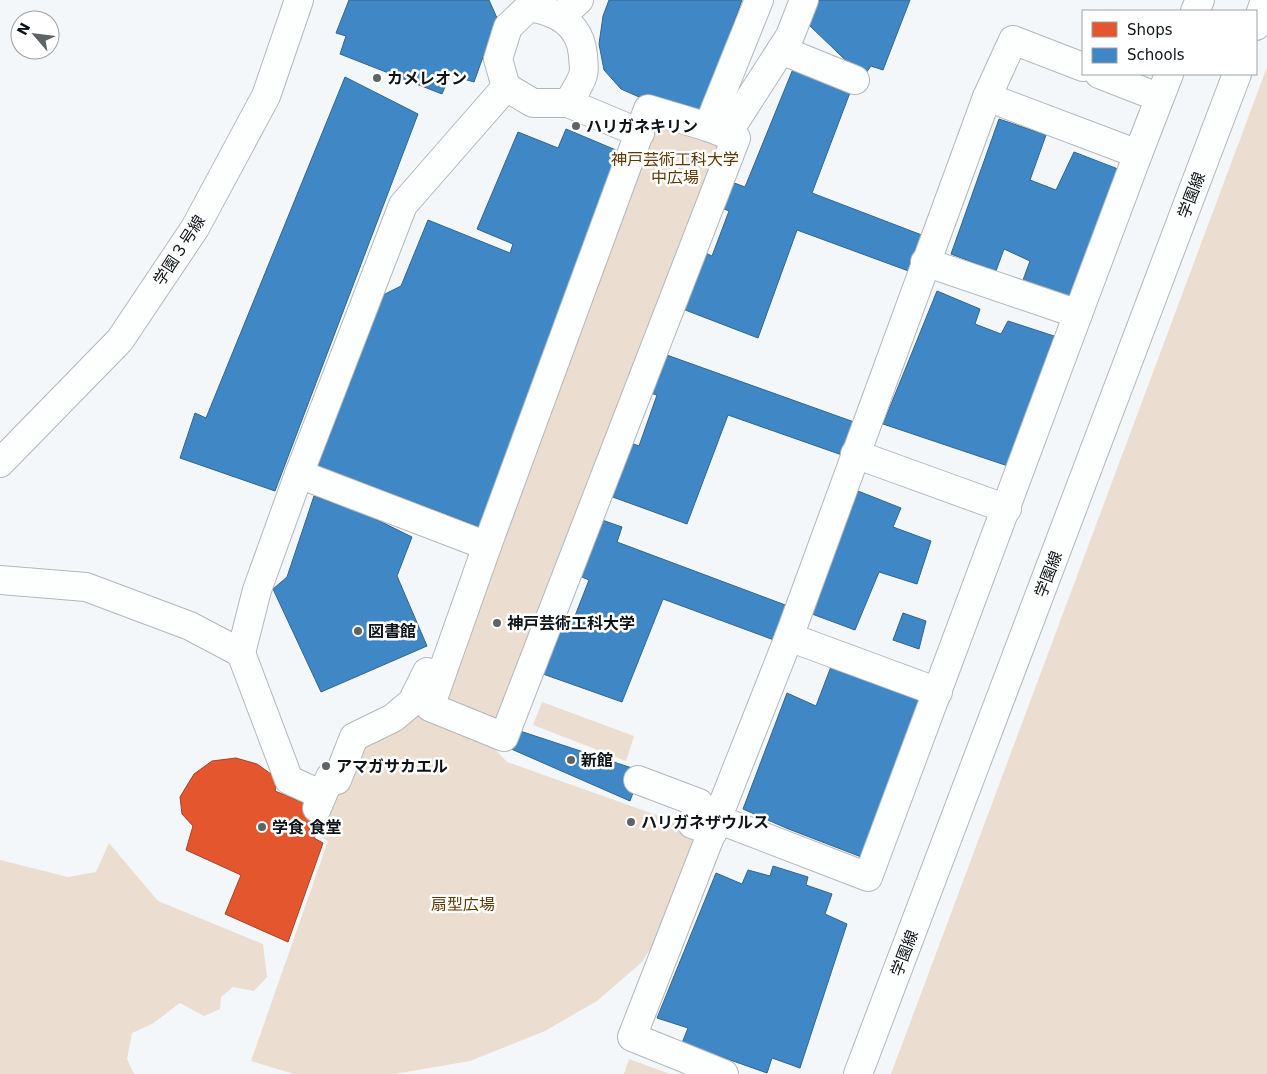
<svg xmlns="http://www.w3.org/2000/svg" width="1267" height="1074" viewBox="0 0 1267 1074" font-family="'DejaVu Sans','Noto Sans JP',sans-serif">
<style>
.green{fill:#ebddcf}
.shops{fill:#e4572e;stroke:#a44327}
.schools{fill:#3f88c5;stroke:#306591}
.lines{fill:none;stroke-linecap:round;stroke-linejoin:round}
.minor-casing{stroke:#b3b7bb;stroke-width:30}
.minor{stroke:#fdfefe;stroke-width:28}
.poi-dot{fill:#5e6367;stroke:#fff;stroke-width:2}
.labels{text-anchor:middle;stroke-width:5;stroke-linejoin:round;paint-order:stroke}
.poi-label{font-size:16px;font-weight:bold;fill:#0e1418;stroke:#fff;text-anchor:start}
.park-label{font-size:16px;fill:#603700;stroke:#fff}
.street-label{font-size:16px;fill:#0e1418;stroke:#fff}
</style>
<rect width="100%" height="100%" fill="#f4f7fa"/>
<g class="green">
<polygon points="1267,67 1267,1074 891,1074"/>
<polygon points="648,109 736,138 504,737 430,707"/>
<polygon points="542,702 634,736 626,761 533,725"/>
<polygon points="416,711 493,747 507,762 707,833 667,922 642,962 597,1001 545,1031 470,1061 394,1074 294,1074 251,1061 328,841 319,836 358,740"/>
<polygon points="109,843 158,901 263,944 267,977 254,991 233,987 221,997 220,1009 204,1016 180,1003 152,1024 132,1033 127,1059 134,1074 0,1074 0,860 68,877 96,872"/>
<polygon points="629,1059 670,1074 624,1074"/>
</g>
<polygon class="shops" points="236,758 257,764 278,779 275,791 328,813 314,838 323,843 288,942 225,914 241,875 186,850 193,826 182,814 180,797 194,774 212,761"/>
<g class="schools">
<polygon points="349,0 489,0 497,18 474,82 450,75 442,94 340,54 346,36 336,33"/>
<polygon points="609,0 742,0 701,115 646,100 621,89 604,70 599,44 603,16"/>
<polygon points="819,0 910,0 883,70 871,66 863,77 809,25"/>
<polygon points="793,69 851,90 812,193 927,237 914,273 797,230 758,338 680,308 701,251 712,256 729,211 719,207 729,181 745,187"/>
<polygon points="345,77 418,114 275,491 180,458 195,413 206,418"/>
<polygon points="999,119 1046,135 1030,180 1056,190 1074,152 1118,169 1073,299 1023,280 1030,261 1004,249 996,271 951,254"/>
<polygon points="566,129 623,153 482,528 316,465 383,295 401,286 428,220 510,253 513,244 477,229 518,132 558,148"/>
<polygon points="937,291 980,309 975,324 1001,334 1008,321 1054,336 1008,466 883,424"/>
<polygon points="664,354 854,422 842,455 728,415 687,524 610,496 631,443 639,446 657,395 650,393"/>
<polygon points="858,491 901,508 893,527 931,541 917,584 879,572 855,630 812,614"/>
<polygon points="314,496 365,514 412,537 397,576 427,646 321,692 273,589 287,577"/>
<polygon points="602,520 622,527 617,542 788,606 774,640 663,599 622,702 543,674 564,617 573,621 589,580 577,575"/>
<polygon points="903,613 926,621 919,649 893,640"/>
<polygon points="832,664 921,694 878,815 864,858 786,828 743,809 787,693 816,706"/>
<polygon points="517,730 641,771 630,801 509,748"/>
<polygon points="773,866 808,877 806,885 832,894 825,914 847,924 800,1068 772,1058 767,1073 682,1043 688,1028 657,1018 716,873 742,884 748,870 770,876"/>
</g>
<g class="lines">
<defs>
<g id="minor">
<path d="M529 7C558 12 580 24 583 55 583 61 585 69 583 75 580 85 573 94 568 103H533L506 87 498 59 508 27Z"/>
<polyline points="1195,11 1200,0"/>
<polyline points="560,17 579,0"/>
<polyline points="1256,26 1265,0"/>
<polyline points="781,50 855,80"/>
<polyline points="1099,74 1145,92"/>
<polyline points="987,97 1138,154 1169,74"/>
<polyline points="568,103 640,133"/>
<polygon points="648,109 708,127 736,138 504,737 430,707 487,546"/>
<polyline points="708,127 759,0"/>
<polyline points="727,134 790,36 804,0"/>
<polyline points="925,262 1078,314 1138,154"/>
<polyline points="1078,314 868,877 717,819 789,637 987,97 1013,40 1083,67"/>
<polyline points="855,454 1007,509"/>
<polyline points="0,463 120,340 195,228 266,96 299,0"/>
<polyline points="299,474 487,546"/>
<polyline points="0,580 86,587 190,626 241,653 257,590 299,474 403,205 506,87"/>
<polyline points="789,637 938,692"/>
<polyline points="241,653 289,780 322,795"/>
<polyline points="638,780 699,803 692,824 713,832"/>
<polyline points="317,808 330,777 337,780 354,737 393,718 412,702 427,672 430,673"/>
<polyline points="717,819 632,1037 724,1074"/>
<polyline points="858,1074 1237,74"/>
</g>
</defs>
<use href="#minor" class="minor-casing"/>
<use href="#minor" class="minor"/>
</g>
<g class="poi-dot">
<circle cx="377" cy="78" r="5"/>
<circle cx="576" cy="126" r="5"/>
<circle cx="497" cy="623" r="5"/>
<circle cx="358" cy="631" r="5"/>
<circle cx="571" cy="760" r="5"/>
<circle cx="326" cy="766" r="5"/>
<circle cx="631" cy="822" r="5"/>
<circle cx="262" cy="827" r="5"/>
</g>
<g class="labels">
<g class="poi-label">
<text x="387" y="84">カメレオン</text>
<text x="586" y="132">ハリガネキリン</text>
<text x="507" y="629">神戸芸術工科大学</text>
<text x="368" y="637">図書館</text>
<text x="581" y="766">新館</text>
<text x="336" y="772">アマガサカエル</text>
<text x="641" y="828">ハリガネザウルス</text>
<text x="272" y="833">学食 食堂</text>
</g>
<g class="park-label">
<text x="675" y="165">神戸芸術工科大学<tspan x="675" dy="18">中広場</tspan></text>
<text x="463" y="910">扇型広場</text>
</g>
<g class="street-label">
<text transform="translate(1191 195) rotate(-69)" y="6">学園線</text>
<text transform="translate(179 250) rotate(-57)" y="6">学園３号線</text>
<text transform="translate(1048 574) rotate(-69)" y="6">学園線</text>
<text transform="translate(904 953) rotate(-69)" y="6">学園線</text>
</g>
</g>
<rect x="1082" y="10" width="175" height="65" fill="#ffffff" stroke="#9fa1a3"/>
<rect x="1092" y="22" width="25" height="15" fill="#e4572e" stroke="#9fa1a3"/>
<text x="1127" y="35" font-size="15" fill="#0e1418">Shops</text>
<rect x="1092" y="48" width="25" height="15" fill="#3f88c5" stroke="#9fa1a3"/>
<text x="1127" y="60" font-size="15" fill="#0e1418">Schools</text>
<g transform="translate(35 35) rotate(298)"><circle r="24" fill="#ffffff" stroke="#9fa1a3"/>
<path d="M0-4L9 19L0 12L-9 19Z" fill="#5e6367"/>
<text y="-8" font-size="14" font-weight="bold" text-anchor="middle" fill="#0e1418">N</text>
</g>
</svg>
